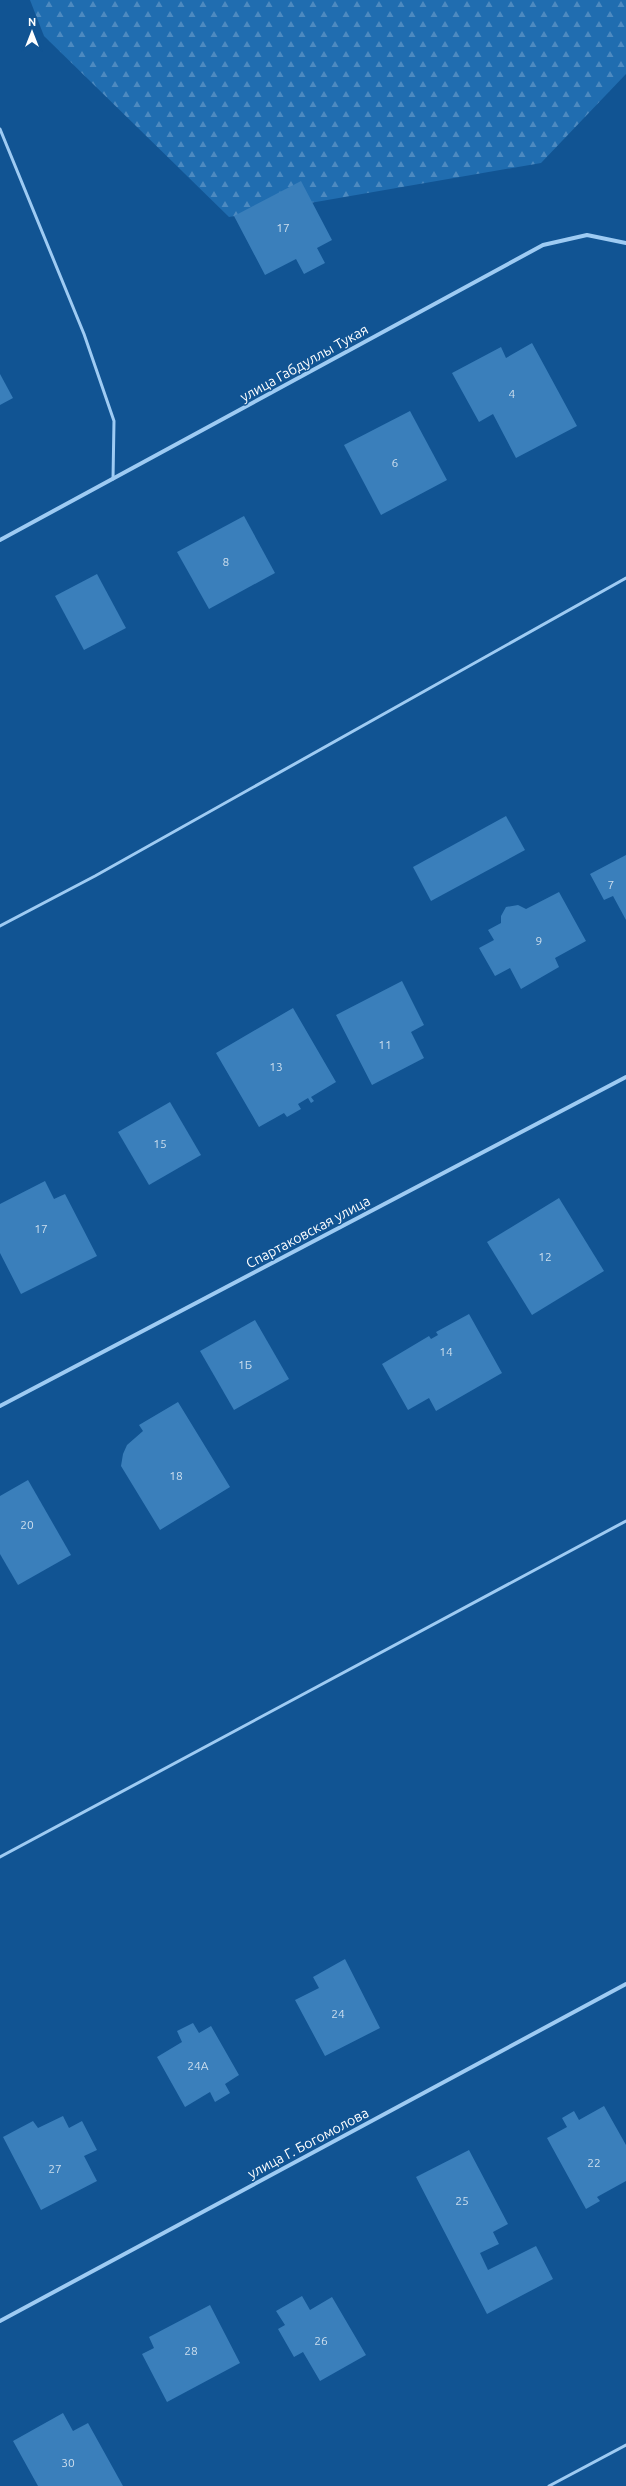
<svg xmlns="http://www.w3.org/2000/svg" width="626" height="2486" viewBox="0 0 626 2486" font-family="Ubuntu,sans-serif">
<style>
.forest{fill:url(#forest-firs)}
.building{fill:#3a7fbb}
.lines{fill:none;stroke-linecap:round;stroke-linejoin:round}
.lane{stroke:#9ecbf3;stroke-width:3}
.street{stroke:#9ecbf3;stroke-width:4}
.labels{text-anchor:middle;stroke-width:3;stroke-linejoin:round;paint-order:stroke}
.number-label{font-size:12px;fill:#cedfee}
.street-label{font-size:14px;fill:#fff;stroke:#115493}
</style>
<defs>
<pattern id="forest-firs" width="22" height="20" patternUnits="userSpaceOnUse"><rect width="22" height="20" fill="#206db0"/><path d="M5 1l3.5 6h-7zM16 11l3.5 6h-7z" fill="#4d8ac0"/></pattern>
</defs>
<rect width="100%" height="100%" fill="#115493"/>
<polygon class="forest" points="30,0 626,0 626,74 541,163 229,217 44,36"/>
<g class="building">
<polygon points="301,181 332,240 317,248 325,263 304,274 296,259 265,275 234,216"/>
<polygon points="532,343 577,426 516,458 493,414 479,422 452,373 501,347 506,358"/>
<polygon points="0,374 13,398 0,405"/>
<polygon points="410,411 447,480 381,515 344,445"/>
<polygon points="244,516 275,573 209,609 177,552"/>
<polygon points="97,574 126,628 84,650 55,596"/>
<polygon points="506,816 525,850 431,901 413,867"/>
<polygon points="626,855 626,920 613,896 604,900 590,874"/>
<polygon points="559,892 586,941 555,958 559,967 521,989 510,968 495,976 479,948 494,940 488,930 501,923 501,916 506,907 518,905 526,909"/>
<polygon points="402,981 424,1025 411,1032 424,1058 372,1085 336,1015"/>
<polygon points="293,1008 336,1082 311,1097 314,1101 311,1103 308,1098 298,1104 301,1109 287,1117 284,1113 259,1127 216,1053"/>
<polygon points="170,1102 201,1155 149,1185 118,1132"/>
<polygon points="45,1181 54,1199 65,1194 97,1256 21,1294 0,1253 0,1204"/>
<polygon points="559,1198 604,1271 532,1315 487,1242"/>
<polygon points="469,1314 502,1373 436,1411 429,1398 408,1410 382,1364 429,1336 431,1339 438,1335 436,1332"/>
<polygon points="255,1320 289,1379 234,1410 200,1351"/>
<polygon points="178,1402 230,1487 160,1530 121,1466 123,1454 127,1445 143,1431 139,1425"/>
<polygon points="28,1480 71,1555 18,1585 0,1554 0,1496"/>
<polygon points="345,1959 380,2028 325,2056 295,2000 319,1988 313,1977"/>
<polygon points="193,2023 199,2033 211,2026 239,2075 225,2084 230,2093 215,2102 210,2092 185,2107 157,2057 182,2042 177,2031"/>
<polygon points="604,2106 626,2145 626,2181 597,2197 600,2201 586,2209 547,2138 567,2127 562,2118 574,2111 579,2120"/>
<polygon points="63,2116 69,2128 82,2121 97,2150 84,2156 97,2181 41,2210 3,2137 33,2121 38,2128"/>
<polygon points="469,2150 508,2224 493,2232 499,2244 480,2253 488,2270 536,2246 553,2279 487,2314 416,2177"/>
<polygon points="302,2296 310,2310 332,2297 366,2355 320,2381 303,2352 294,2357 278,2329 285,2325 276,2311"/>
<polygon points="210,2305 240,2363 167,2402 142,2354 154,2348 149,2337"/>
<polygon points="63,2413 73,2431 88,2423 123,2486 38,2486 13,2441"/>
</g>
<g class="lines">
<g class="lane">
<polyline points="0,129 84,334 114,421 113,479"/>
<polyline points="0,926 95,876 626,578"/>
<polyline points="0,1857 626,1521"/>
<polyline points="549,2486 626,2445"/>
</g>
<g class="street">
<polyline points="0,540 543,245 587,235 626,243"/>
<polyline points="0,1406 626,1077"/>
<polyline points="0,2321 626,1984"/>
</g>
</g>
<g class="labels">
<g class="number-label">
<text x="283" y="232">17</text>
<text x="512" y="398">4</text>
<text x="395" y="467">6</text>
<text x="226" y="566">8</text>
<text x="611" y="889">7</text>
<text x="539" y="945">9</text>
<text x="385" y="1049">11</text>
<text x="276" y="1071">13</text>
<text x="160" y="1148">15</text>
<text x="41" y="1233">17</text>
<text x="545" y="1261">12</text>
<text x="446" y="1356">14</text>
<text x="245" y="1369">1Б</text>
<text x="176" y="1480">18</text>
<text x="27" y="1529">20</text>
<text x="338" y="2018">24</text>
<text x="198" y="2070">24А</text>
<text x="594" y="2167">22</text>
<text x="55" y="2173">27</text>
<text x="462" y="2205">25</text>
<text x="321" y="2345">26</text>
<text x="191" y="2355">28</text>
<text x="68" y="2467">30</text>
</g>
<g class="street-label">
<text transform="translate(304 363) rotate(-29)" y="5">улица Габдуллы Тукая</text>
<text transform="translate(308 1232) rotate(-28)" y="5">Спартаковская улица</text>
<text transform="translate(308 2143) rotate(-28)" y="5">улица Г. Богомолова</text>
</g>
</g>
<g transform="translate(32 32)" stroke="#115493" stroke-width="3" paint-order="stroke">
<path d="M0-3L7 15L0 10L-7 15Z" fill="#ffffff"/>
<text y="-6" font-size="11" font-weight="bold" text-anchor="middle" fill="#ffffff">N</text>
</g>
</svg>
